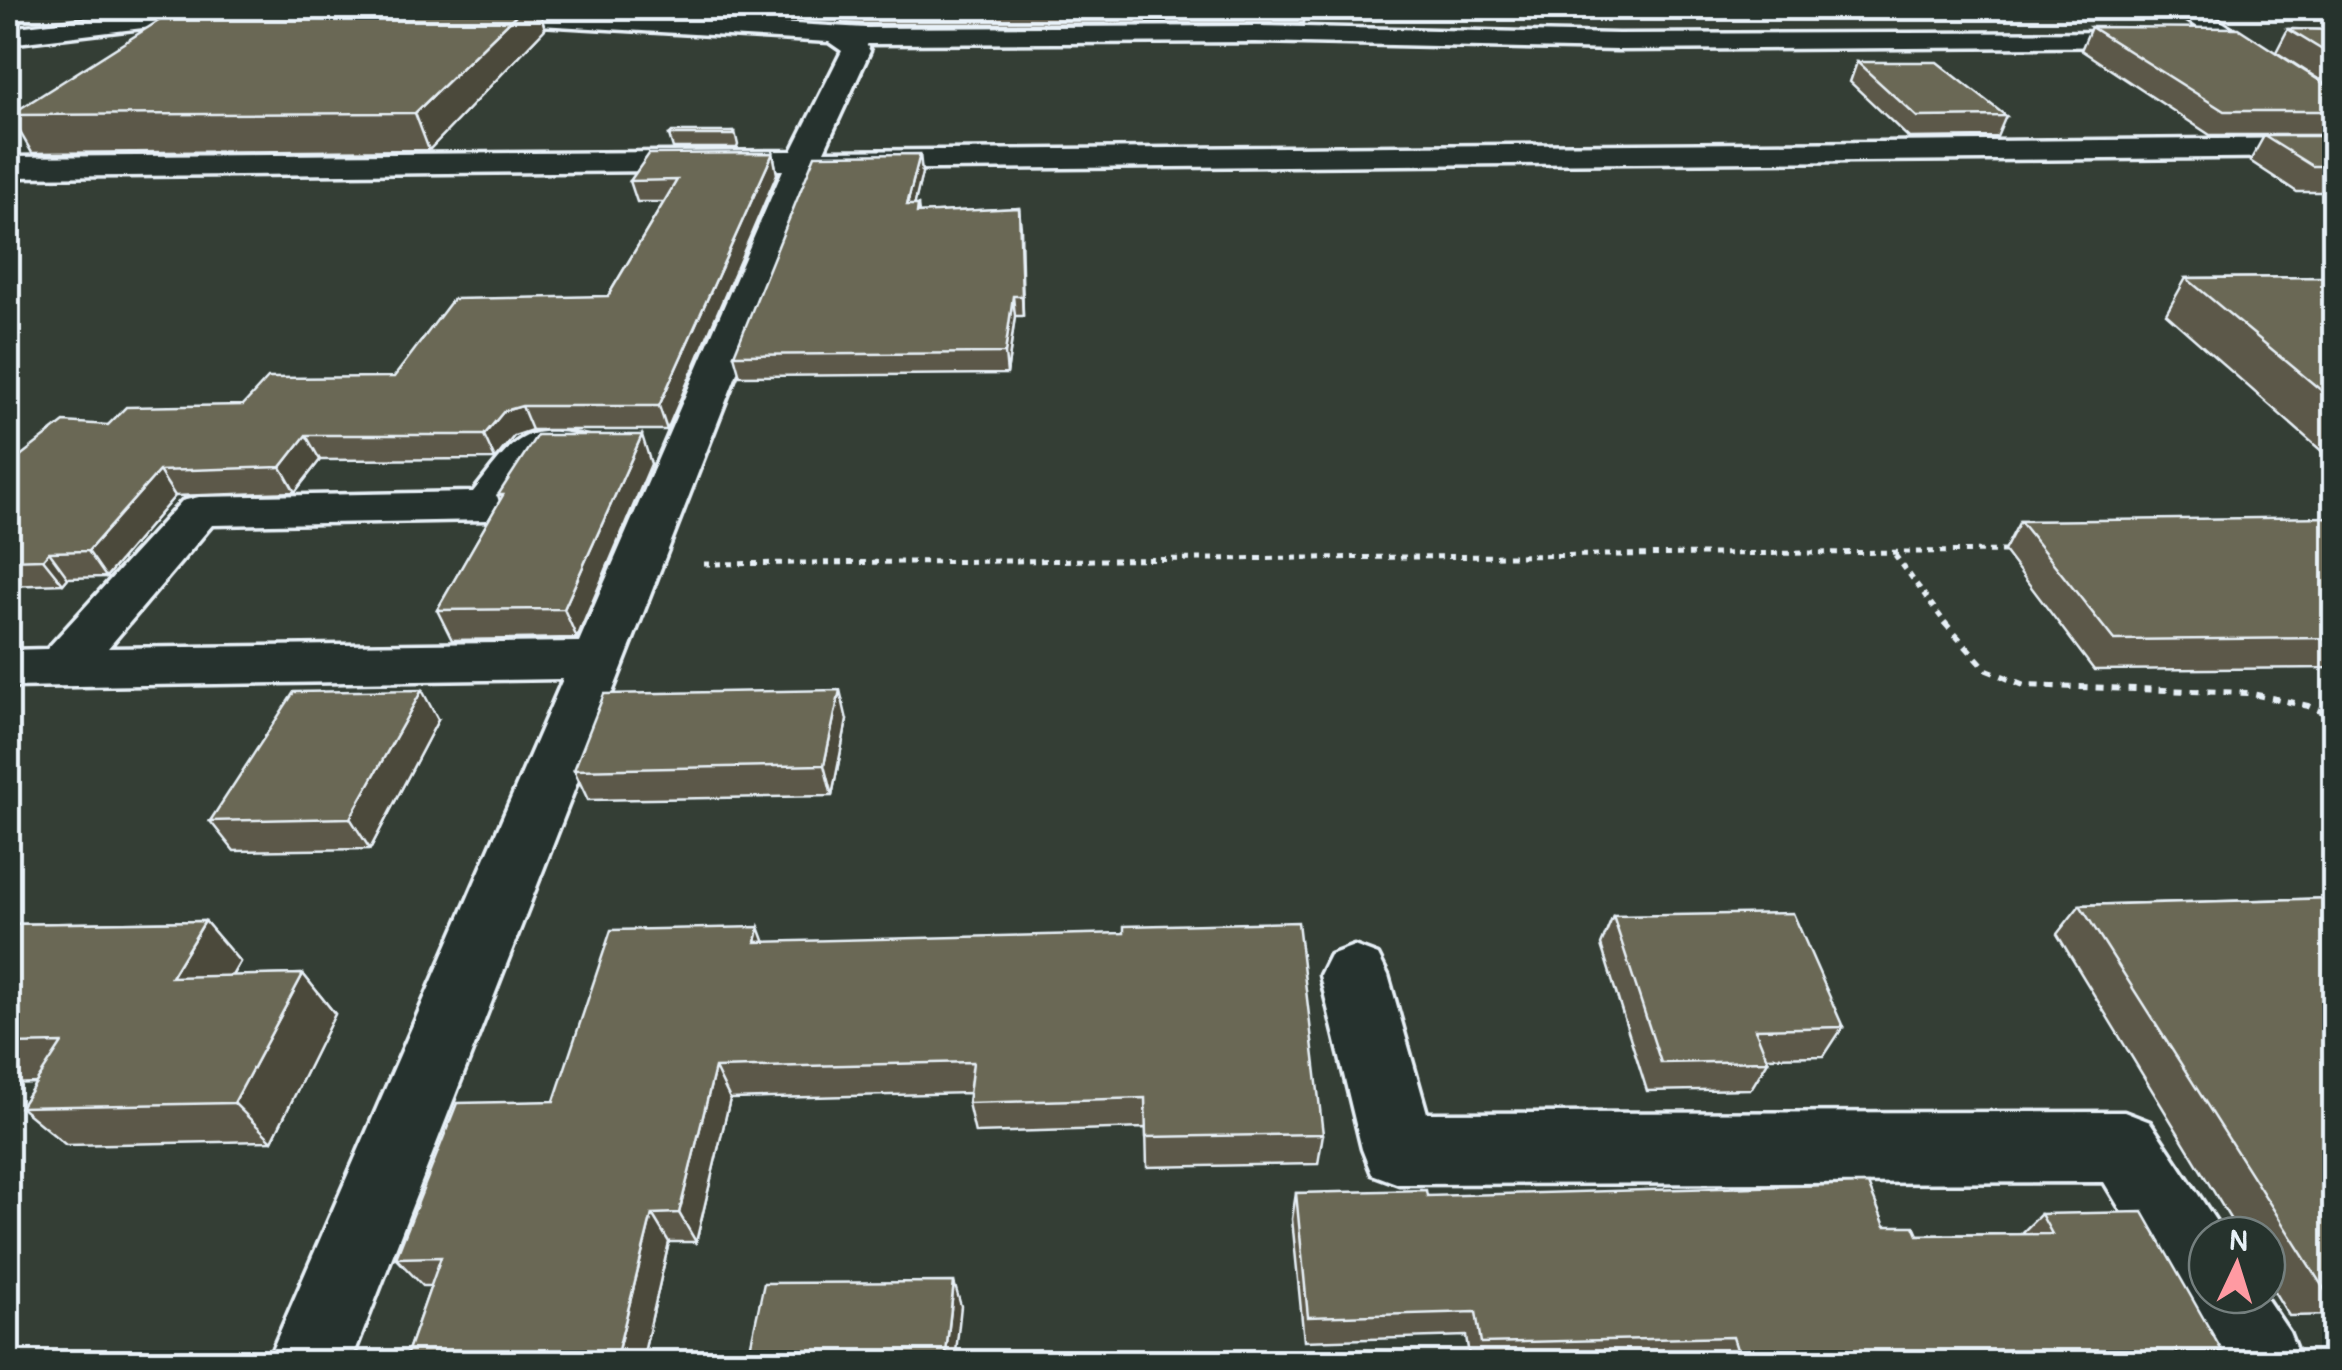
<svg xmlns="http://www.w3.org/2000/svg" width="2342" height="1370" viewBox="0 0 2342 1370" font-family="Pangolin,sans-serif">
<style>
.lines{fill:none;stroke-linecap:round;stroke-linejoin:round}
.street-casing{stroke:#e8f1f8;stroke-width:7}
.secondary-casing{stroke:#e8f1f8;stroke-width:7}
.path-far1{stroke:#e8f1f8;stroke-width:5;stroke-dasharray:6 6;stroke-linecap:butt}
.path{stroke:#e8f1f8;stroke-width:6;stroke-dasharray:8 8;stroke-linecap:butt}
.street{fill:#26332d;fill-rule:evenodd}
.secondary{fill:#26332d;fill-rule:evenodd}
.wall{fill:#5c5948;stroke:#e8f1f8;stroke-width:2.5}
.shaded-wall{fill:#4b493b;stroke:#e8f1f8;stroke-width:2.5}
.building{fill:#6b6854;stroke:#e8f1f8;stroke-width:2.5}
</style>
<rect width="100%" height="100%" fill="#343e35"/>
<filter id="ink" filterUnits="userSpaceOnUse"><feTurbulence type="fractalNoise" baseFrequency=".01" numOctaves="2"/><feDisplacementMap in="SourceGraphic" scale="20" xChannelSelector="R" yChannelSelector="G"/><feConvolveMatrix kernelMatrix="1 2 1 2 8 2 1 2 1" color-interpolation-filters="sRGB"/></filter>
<g filter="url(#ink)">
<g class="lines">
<defs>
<g id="street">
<path d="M373 8H512L865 28 1256 26 1618 34 2162 32 2172 34 2176 40 2172 46 1618 50 1256 42 866 44 870 51 824 151 2334 138V157L816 170 351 1362H267L563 679 8 687V650L47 649 182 501 199 497 473 492C513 442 520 420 591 438L597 447 591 456 546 460 504 516 487 520 212 525 108 648 579 642 783 170 8 177V157L792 151 842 51 829 42 386 16Z"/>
<polygon points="1354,946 1378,955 1388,975 1427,1113 2124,1112 2150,1122 2225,1235 2207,1235 2207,1295 2264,1295 2289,1332 2301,1362 2212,1362 2104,1182 1399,1184 1372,1174 1362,1149 1320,975 1330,955"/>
</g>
<g id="secondary">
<polygon points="182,8 257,8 244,16 8,44 8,28"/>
<polygon points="2170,8 2200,8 2334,93 2334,115 2323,112"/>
</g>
</defs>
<use href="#street" class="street-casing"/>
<use href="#secondary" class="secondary-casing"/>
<g class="path-far1">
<polyline points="1895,555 1946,624"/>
<polyline points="704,564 2012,551"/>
</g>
<polyline class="path" points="1944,622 1987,670 2024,685 2248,693 2308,706 2334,717"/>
<use href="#street" class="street"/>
<use href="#secondary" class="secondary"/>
</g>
<g class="wall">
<polygon points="697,8 1305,8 1304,23 865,24 842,23 841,17 699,15"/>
<polygon points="2091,27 2334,90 2334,135 2210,135 2081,50"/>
<polygon points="545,29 429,150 32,153 10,115"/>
<polygon points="2288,29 2334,30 2334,89 2276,52"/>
<polygon points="1857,62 2006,116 1997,137 1909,138 1850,82"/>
<polygon points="735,132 738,145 737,148 673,148 669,135"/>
<polygon points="2264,136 2334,136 2334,192 2297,192 2250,161"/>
<polygon points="773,153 777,174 667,430 532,430 514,436 495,459 320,460 295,492 175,496 106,577 68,578 63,584 8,586 8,464 108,425 243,405 394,377 608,296 664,202 637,202 630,181"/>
<polygon points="922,173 914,205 918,205 919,213 1019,208 1023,316 1015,316 1007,374 740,376 734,355"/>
<polygon points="2334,277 2334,462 2166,314 2186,278"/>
<polygon points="651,464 577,638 452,640 437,610 500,501 498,495"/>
<polygon points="2020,521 2334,522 2334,668 2094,670 2004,551"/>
<polygon points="438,720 370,849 234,851 210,821"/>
<polygon points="847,720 832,796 588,800 574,770"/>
<polygon points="2334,898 2334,1315 2289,1316 2267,1280 2267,1235 2240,1235 2057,934 2080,905"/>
<polygon points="1613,916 1843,1027 1824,1056 1767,1057 1768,1061 1751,1089 1647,1091 1601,945"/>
<polygon points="205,921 240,962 232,976 303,974 335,1014 272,1141 66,1145 20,1107 36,1083 8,1084 8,924"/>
<polygon points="764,941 1323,1134 1318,1164 1147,1167 1146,1128 975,1133 968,1103 970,1093 730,1099 696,1242 669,1242 642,1362 404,1362 431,1286 423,1286 396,1258 554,1101"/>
<polygon points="1296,1193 1427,1196 1885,1226 1918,1235 2021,1234 2041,1214 2222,1351 2204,1362 1715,1362 1715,1361 1470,1362 1466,1336 1304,1341 1292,1219"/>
</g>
<g class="shaded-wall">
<polygon points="523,8 539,8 545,29 429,150 415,113"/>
<polygon points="773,153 777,174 667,430 659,406"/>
<polygon points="920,154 922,173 910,224 907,205"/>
<polygon points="1019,208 1021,228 1023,316 1022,296"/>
<polygon points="1013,296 1015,316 1007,374 1005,353"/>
<polygon points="522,406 532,430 514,436 495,459 484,435 504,411"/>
<polygon points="306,435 320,460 295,492 281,467"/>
<polygon points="642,435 651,464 577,638 564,609"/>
<polygon points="159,471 175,496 106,577 88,551"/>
<polygon points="49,552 68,578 63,584 43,559"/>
<polygon points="422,690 438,720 370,849 350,818"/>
<polygon points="840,690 847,720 832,796 824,765"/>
<polygon points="205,921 240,962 208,1017 171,977"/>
<polygon points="759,927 771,959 756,942"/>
<polygon points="303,974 335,1014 272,1141 234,1103"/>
<polygon points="715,1068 730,1099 696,1242 679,1213"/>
<polygon points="652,1214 669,1242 642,1362 615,1362"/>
<polygon points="954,1282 961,1306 955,1362 945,1362"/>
</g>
<g class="building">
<polygon points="179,8 523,8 415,113 10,115"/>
<polygon points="2091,27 2238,28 2334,90 2334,111 2224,111"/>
<polygon points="2288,29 2334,30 2334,57"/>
<polygon points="1857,62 1937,62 2006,116 1917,117"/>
<polygon points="672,132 735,132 734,135 669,135"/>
<polygon points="2264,136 2334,136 2334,166 2312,166"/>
<polygon points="773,153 659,406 522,406 504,411 484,435 306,435 281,467 159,471 88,551 49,552 43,559 8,560 8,464 10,464 64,422 108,425 126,407 243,405 268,378 394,377 453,299 608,296 677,180 630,181 649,154"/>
<polygon points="920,154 907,205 918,205 917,213 1019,208 1022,296 1013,296 1005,353 734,355 815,155"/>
<polygon points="2334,277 2334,401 2186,278"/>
<polygon points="537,435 642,435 564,609 437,610 503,495 498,495"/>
<polygon points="2330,517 2334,522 2334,638 2114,640 2020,521"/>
<polygon points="422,690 350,818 210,821 294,692"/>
<polygon points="840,690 824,765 574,770 604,694"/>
<polygon points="2334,898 2334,1291 2326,1292 2080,905"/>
<polygon points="1793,913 1843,1027 1755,1029 1768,1061 1661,1063 1613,916"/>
<polygon points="205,921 171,977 303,974 234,1103 20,1107 62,1043 8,1044 8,924"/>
<polygon points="1298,922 1323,1134 1146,1137 1145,1098 968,1103 973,1062 715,1068 679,1213 652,1214 615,1362 404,1362 441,1257 396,1258 457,1103 554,1101 611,930 759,927 756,942 1124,933 1124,926"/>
<polygon points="1868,1184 1885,1226 1914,1226 1918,1235 2052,1234 2041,1214 2143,1212 2222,1351 2176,1351 2182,1362 1741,1362 1733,1337 1481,1343 1476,1312 1308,1317 1296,1193 1426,1190 1427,1196"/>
<polygon points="954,1282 945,1362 747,1362 764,1283"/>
<polygon points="1288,1351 1289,1362 1128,1362 1128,1356"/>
</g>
</g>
<rect width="2342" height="1370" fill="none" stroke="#26332d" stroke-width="40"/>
<rect x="20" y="20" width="2302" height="1330" fill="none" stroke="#e8f1f8" stroke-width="4" filter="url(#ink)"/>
<g transform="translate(2237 1265) rotate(4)"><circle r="48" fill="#26332d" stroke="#747f7e" stroke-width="2.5"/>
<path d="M0-8L18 38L0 25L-18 38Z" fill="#ff9aa2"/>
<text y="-15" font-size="28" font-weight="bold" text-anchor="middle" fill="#e8f1f8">N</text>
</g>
</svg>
